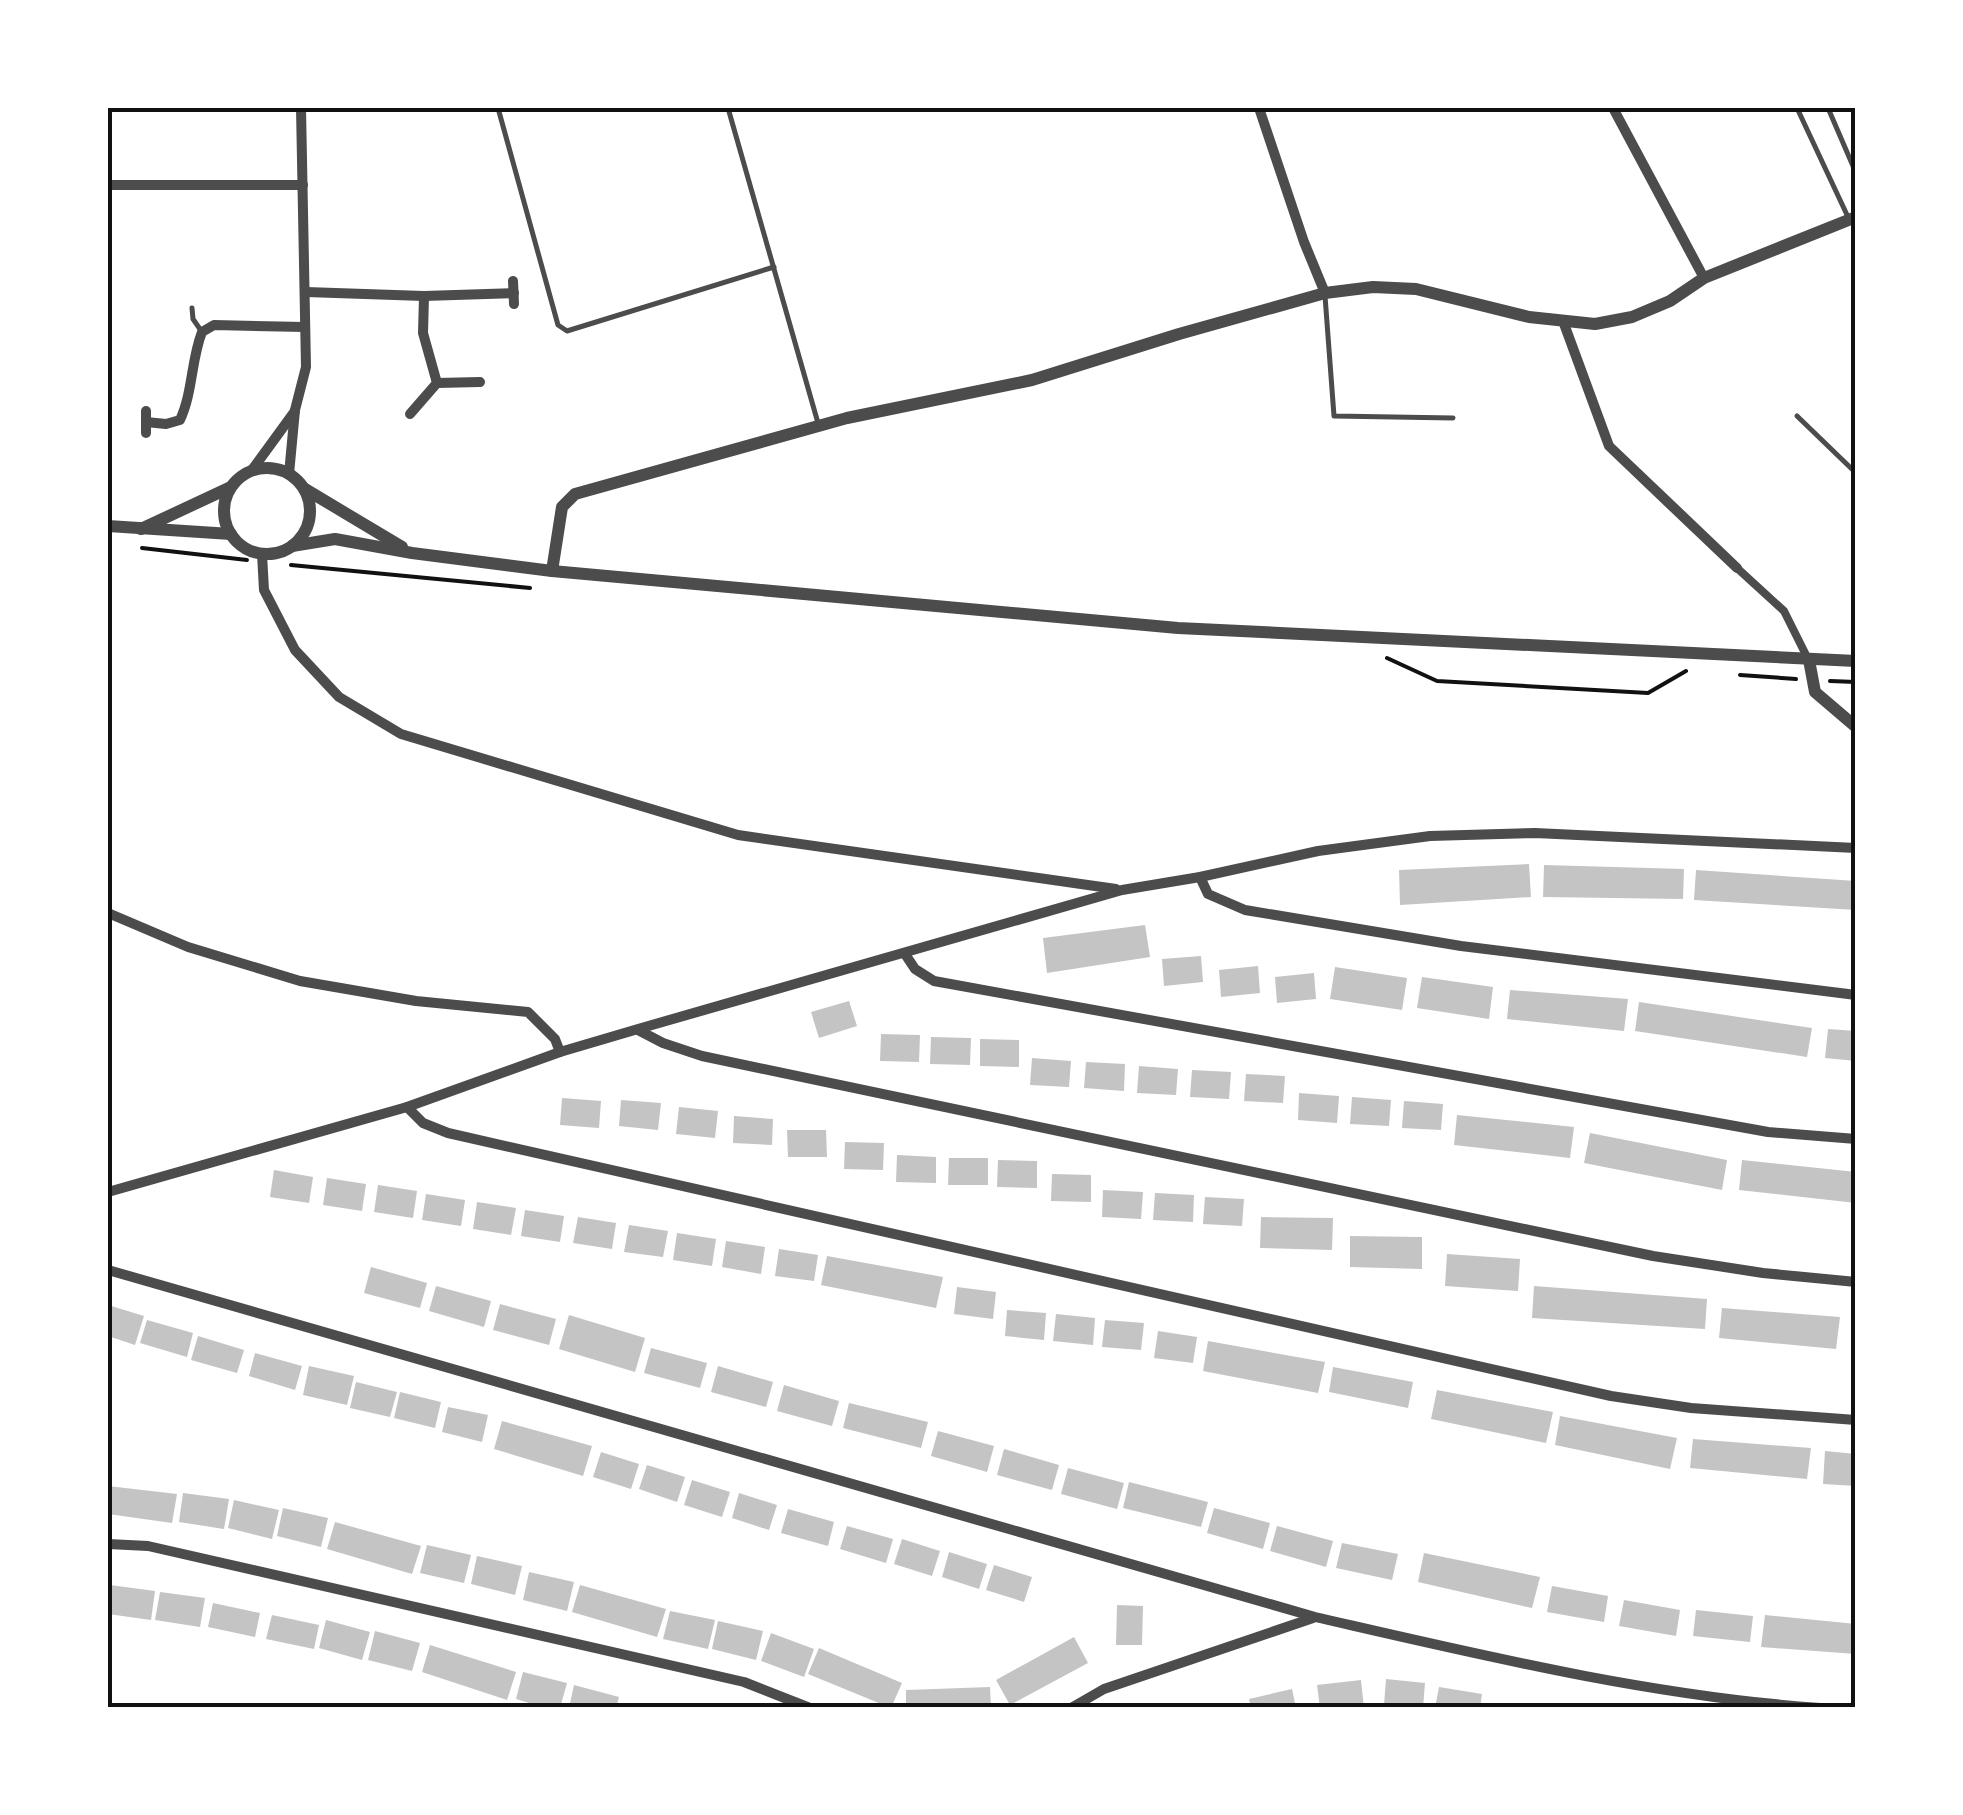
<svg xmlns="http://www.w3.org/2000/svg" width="1963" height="1815" viewBox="0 0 1963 1815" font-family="'Roboto Condensed',sans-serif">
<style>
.building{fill:#c4c4c4}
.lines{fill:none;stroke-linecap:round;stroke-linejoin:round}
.path{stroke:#111;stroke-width:4}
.service{stroke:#4c4c4c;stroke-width:5}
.pedestrian{stroke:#4c4c4c;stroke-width:8}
.minor{stroke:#4c4c4c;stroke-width:10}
.tertiary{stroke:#4c4c4c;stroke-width:12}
.neatline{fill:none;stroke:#111;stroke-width:4}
</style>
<rect width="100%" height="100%" fill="#fff"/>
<g class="building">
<polygon points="1529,864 1531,897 1400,905 1399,870"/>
<polygon points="1544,865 1684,869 1683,899 1543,897"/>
<polygon points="1696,870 1856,881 1856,910 1694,900"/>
<polygon points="1145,925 1150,957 1047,973 1043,938"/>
<polygon points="1201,956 1203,982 1164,986 1162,959"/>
<polygon points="1258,966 1260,993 1221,997 1219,970"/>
<polygon points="1335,967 1407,978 1402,1010 1330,999"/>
<polygon points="1314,973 1316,999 1277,1003 1275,977"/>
<polygon points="1422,977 1493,987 1489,1019 1417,1008"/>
<polygon points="1510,990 1628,999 1624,1031 1507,1019"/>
<polygon points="849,1001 857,1026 819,1038 811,1012"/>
<polygon points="1639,1002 1812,1028 1807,1057 1635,1031"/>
<polygon points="1828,1029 1856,1031 1856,1061 1825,1058"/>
<polygon points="881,1034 920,1035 919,1062 880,1061"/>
<polygon points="931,1037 971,1038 970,1065 930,1064"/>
<polygon points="980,1039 1019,1040 1019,1067 980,1066"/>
<polygon points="1032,1058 1071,1061 1069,1087 1030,1085"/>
<polygon points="1086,1062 1125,1064 1124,1091 1084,1088"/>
<polygon points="1139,1066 1178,1069 1176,1095 1137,1093"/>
<polygon points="1192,1070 1231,1072 1229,1099 1190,1097"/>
<polygon points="1246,1074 1285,1076 1283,1103 1244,1101"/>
<polygon points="1299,1093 1339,1096 1337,1123 1298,1120"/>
<polygon points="1352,1097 1391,1100 1389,1126 1350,1124"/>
<polygon points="562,1098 601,1101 599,1128 560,1125"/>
<polygon points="621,1100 661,1103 658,1130 619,1126"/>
<polygon points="1404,1101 1443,1104 1441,1130 1402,1128"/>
<polygon points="679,1107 718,1111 715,1138 676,1134"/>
<polygon points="1457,1115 1574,1127 1570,1158 1454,1145"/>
<polygon points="734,1116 773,1119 772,1145 733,1143"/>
<polygon points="787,1130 826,1130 827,1157 788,1157"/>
<polygon points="1590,1133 1727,1160 1722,1190 1584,1163"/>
<polygon points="845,1142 884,1143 883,1170 844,1169"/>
<polygon points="897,1155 936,1157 936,1183 896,1182"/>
<polygon points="949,1158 988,1158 988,1185 948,1185"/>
<polygon points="998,1160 1037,1161 1037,1188 997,1187"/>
<polygon points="1742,1160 1856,1172 1856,1203 1739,1190"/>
<polygon points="274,1170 313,1177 309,1203 270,1197"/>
<polygon points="1052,1174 1091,1175 1091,1202 1051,1201"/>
<polygon points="327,1178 366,1184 362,1211 323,1205"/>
<polygon points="378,1185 417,1191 413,1218 374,1212"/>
<polygon points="1103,1190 1143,1192 1141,1219 1102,1217"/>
<polygon points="1155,1193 1194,1195 1193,1222 1153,1220"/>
<polygon points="426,1194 465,1200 461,1226 422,1220"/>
<polygon points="1205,1197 1244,1199 1242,1226 1203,1224"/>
<polygon points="477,1202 516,1208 511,1235 473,1229"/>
<polygon points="525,1210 564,1216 560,1242 521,1236"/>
<polygon points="578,1217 616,1223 612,1249 573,1243"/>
<polygon points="1261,1217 1333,1218 1332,1250 1260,1248"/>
<polygon points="629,1225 668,1231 663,1257 624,1252"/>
<polygon points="677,1233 716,1239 712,1266 673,1260"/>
<polygon points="1350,1236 1422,1237 1422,1269 1350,1267"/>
<polygon points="726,1241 765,1247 761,1274 722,1267"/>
<polygon points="779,1249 818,1255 814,1281 775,1276"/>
<polygon points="1447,1254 1520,1259 1518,1291 1445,1286"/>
<polygon points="827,1256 943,1277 936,1308 821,1285"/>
<polygon points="371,1267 427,1283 420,1308 364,1293"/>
<polygon points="436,1286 491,1301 484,1327 429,1311"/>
<polygon points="1534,1286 1707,1299 1705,1329 1532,1318"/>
<polygon points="957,1287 996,1292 993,1319 954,1314"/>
<polygon points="500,1304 556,1319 549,1345 493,1330"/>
<polygon points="108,1305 144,1316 135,1345 108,1336"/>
<polygon points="1722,1308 1840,1317 1836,1349 1719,1338"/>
<polygon points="1007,1310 1046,1313 1044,1340 1005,1336"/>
<polygon points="1056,1314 1095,1318 1093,1345 1053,1341"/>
<polygon points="569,1315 645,1338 635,1372 559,1349"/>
<polygon points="147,1320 193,1333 187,1357 140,1343"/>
<polygon points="1105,1320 1144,1323 1141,1350 1102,1347"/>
<polygon points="1158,1331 1197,1337 1193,1363 1154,1358"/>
<polygon points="198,1336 244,1350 237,1373 191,1360"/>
<polygon points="1208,1341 1325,1362 1318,1393 1203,1371"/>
<polygon points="651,1348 707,1363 700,1388 644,1373"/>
<polygon points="255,1353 302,1366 295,1390 249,1376"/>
<polygon points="309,1366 354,1376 347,1405 303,1395"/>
<polygon points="718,1366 773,1382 766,1407 711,1392"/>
<polygon points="1333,1367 1413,1382 1408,1408 1329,1392"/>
<polygon points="356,1382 397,1392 390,1417 350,1408"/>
<polygon points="784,1385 839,1401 832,1426 777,1411"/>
<polygon points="1437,1390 1553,1412 1546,1443 1431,1419"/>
<polygon points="400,1392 441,1402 435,1428 394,1418"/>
<polygon points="849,1403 928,1422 921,1448 843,1428"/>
<polygon points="448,1407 488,1415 482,1442 442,1432"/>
<polygon points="1560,1416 1677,1438 1670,1469 1555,1445"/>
<polygon points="502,1421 592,1446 583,1476 494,1449"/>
<polygon points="938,1431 994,1446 987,1472 931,1456"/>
<polygon points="1693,1439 1811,1448 1807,1479 1690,1468"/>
<polygon points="1004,1449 1059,1465 1052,1490 997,1475"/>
<polygon points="1825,1451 1856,1454 1856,1486 1823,1484"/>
<polygon points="601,1452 639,1464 631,1489 593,1477"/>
<polygon points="647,1465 685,1477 677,1502 639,1489"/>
<polygon points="1068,1468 1124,1483 1117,1509 1061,1494"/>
<polygon points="692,1480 730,1492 722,1517 684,1505"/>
<polygon points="1129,1482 1208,1502 1201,1527 1123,1508"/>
<polygon points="108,1486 177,1494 172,1523 108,1514"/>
<polygon points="183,1493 229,1499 224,1529 179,1522"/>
<polygon points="739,1493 777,1505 769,1530 732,1518"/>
<polygon points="234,1500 279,1510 272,1539 228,1528"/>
<polygon points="283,1508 328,1518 321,1547 277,1536"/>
<polygon points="1214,1508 1270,1523 1263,1549 1207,1533"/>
<polygon points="788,1509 834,1522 828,1546 781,1533"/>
<polygon points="335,1522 421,1546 412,1574 327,1549"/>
<polygon points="847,1526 893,1539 886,1563 840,1549"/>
<polygon points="1277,1526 1333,1541 1326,1567 1270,1551"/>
<polygon points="902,1539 940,1551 932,1576 894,1564"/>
<polygon points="1342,1543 1398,1554 1392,1580 1336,1568"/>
<polygon points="427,1545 471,1555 464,1583 420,1573"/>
<polygon points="949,1552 987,1564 979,1589 942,1577"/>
<polygon points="1424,1553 1540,1577 1532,1608 1418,1582"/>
<polygon points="477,1556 522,1566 515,1595 471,1584"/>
<polygon points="994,1565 1032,1577 1024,1602 986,1590"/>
<polygon points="529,1572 574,1582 567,1611 523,1600"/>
<polygon points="110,1585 155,1591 151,1620 108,1614"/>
<polygon points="580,1585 666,1609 657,1637 572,1612"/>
<polygon points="1552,1586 1608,1596 1604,1622 1547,1612"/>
<polygon points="160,1592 205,1598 200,1627 155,1620"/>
<polygon points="1624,1600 1680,1610 1676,1636 1619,1626"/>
<polygon points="213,1603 260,1613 255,1637 208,1627"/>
<polygon points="1117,1605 1143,1606 1142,1645 1116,1645"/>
<polygon points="1696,1610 1753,1616 1750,1642 1693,1636"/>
<polygon points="670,1611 715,1620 708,1649 663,1639"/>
<polygon points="272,1615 319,1625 314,1649 266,1639"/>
<polygon points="1765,1615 1856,1624 1856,1654 1761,1647"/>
<polygon points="326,1620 370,1632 362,1660 319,1648"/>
<polygon points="718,1621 763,1631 756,1660 712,1649"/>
<polygon points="375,1631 420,1643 412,1671 368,1660"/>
<polygon points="771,1633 814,1649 804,1677 761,1661"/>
<polygon points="1074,1637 1088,1663 1010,1705 996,1680"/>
<polygon points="430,1645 516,1672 507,1700 422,1672"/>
<polygon points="819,1648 902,1683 891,1708 808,1674"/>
<polygon points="523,1672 567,1683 560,1708 546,1708 516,1699"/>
<polygon points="1386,1679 1425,1683 1423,1708 1384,1705"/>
<polygon points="1361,1680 1364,1708 1320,1708 1317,1685"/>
<polygon points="574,1685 619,1697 616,1708 569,1708"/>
<polygon points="990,1687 991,1708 906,1708 906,1690"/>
<polygon points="1439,1687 1482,1694 1480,1708 1435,1708"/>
<polygon points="1292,1689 1296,1708 1251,1708 1249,1699"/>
</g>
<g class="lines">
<g class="path">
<polyline points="142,548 247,560"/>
<polyline points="291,565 530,588"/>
<polyline points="1387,658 1437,681 1648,693 1686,671"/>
<polyline points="1740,675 1796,679"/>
<polyline points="1830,681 1856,682"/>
</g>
<g class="service">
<polyline points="498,108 558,325 567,331 774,267"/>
<polyline points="728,108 818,423"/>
<polyline points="1797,108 1848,217"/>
<polyline points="1828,108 1856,173"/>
<polyline points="1325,296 1334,416 1453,418"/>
<polyline points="192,308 193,319 202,332"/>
<polyline points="1797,416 1856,473"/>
</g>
<polyline class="pedestrian" points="1737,568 1784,611 1807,657"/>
<g class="minor">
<polyline points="1259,108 1304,242 1325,293"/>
<polyline points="1613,108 1704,278"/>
<polyline points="108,185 303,185"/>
<polyline points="513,281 514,304"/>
<polyline points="306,292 424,296 514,293"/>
<polyline points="424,296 423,333 437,383"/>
<polyline points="1563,321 1609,446 1737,568"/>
<polyline points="146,411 146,433"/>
<polyline points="410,414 437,383 480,382"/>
<path d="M146 422 166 424 180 420C193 392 191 360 202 332L214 325 305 327"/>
<polyline points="252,470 295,411"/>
<polyline points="289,474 295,410 306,367 301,108"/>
<polyline points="262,554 264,590 295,650 339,697 401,734 738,835 1116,889"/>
<polyline points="1200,877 1208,894 1245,910 1461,946 1856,995"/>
<polyline points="108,913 188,947 300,981 416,1001 528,1012 555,1039 560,1052"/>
<polyline points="905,954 915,969 934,981 1768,1132 1856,1139"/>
<polyline points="638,1030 663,1043 702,1056 1653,1256 1763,1273 1856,1282"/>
<polyline points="407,1107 423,1123 448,1133 1611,1396 1691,1408 1856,1420"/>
<polyline points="108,1192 407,1107 560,1052 638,1029 1122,890 1200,877 1318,851 1430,836 1535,833 1856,848"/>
<path d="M108 1270 1315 1617C1481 1655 1650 1696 1820 1708"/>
<polyline points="108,1544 148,1546 744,1682 810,1708"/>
<polyline points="1071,1708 1104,1689 1313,1618"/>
</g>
<g class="tertiary">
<circle cx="267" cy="511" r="43"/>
<polyline points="305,489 402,547"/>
<polyline points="108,526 231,534"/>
<polyline points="141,529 231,487"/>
<polyline points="292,546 335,539 412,553 552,571 1178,628 1856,661"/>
<polyline points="552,571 562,507 575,494 847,418 1032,380 1179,334 1325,293 1373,287 1416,289 1529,317 1595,324 1632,317 1670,301 1704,278 1856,217"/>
<polyline points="1809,660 1815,692 1856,727"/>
</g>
</g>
<rect width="1963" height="1815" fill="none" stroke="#ffffff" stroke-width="220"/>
<rect x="110" y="110" width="1743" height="1595" class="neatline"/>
</svg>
